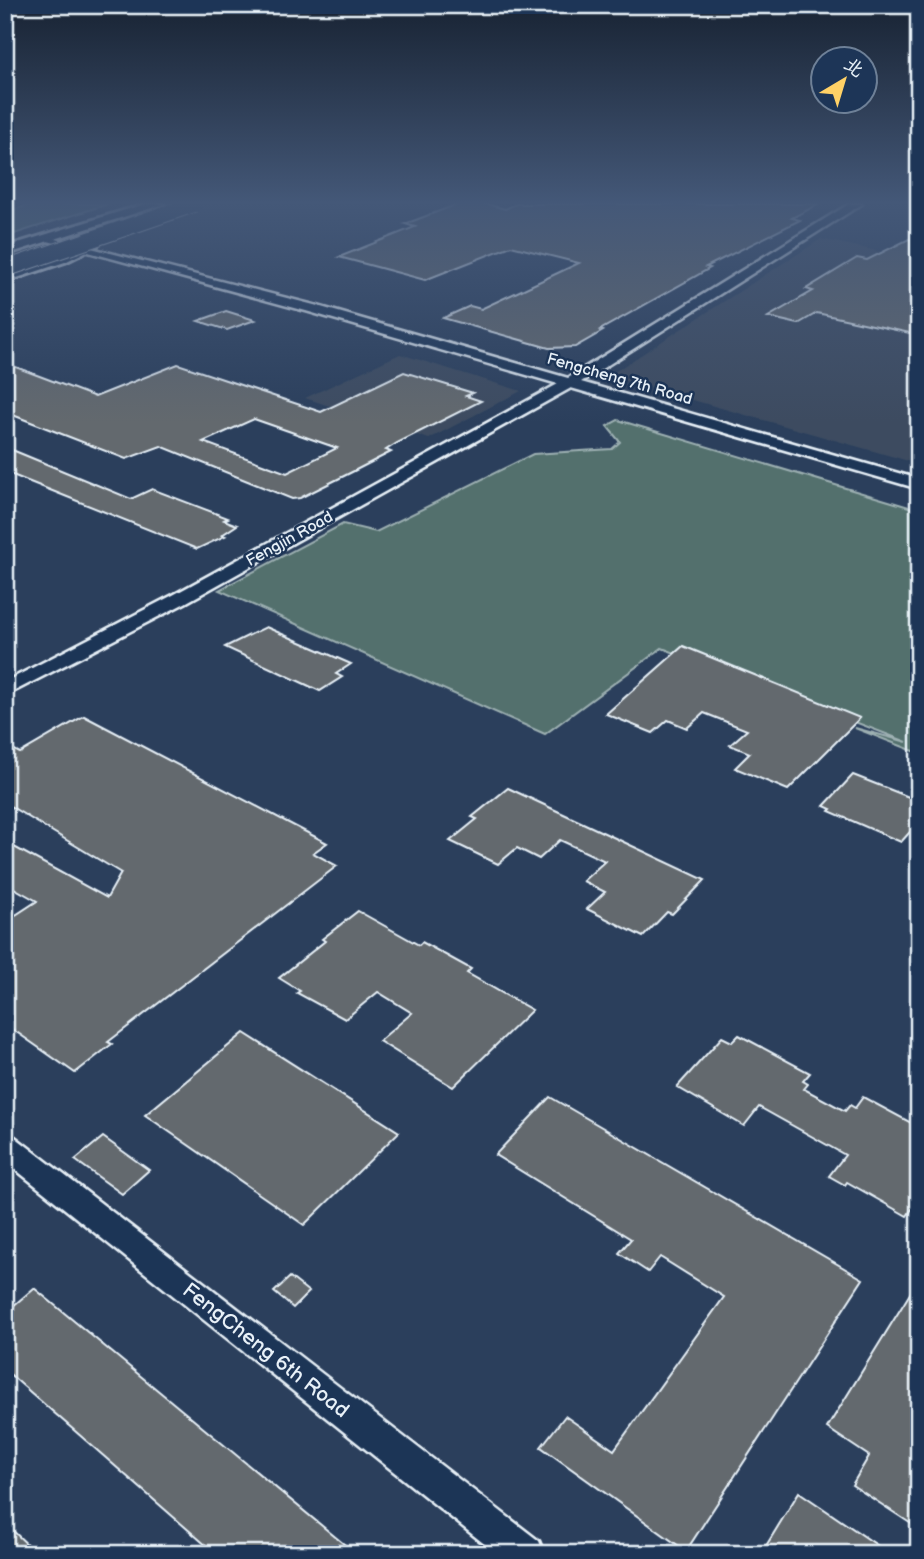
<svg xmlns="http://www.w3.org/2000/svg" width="924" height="1559" viewBox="0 0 924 1559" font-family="'Balsamiq Sans','LXGW WenKai TC',sans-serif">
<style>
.built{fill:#3c4c61}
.green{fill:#526f6d;stroke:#9db0b2;stroke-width:2}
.building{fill:#63696e;stroke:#e8f1f8;stroke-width:2;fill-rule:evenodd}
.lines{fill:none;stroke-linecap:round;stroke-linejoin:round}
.tertiary-casing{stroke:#e8f1f8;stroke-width:5}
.secondary-casing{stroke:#e8f1f8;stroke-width:6}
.tertiary{fill:#1d3557;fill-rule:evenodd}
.secondary{fill:#1d3557;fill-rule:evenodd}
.trunk-bridge-casing{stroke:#e8f1f8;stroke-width:18;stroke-linecap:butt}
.trunk-bridge{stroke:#1d3557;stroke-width:16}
.labels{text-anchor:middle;stroke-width:5;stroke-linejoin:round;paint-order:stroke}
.far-street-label{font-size:16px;fill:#e8f1f8;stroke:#1d3557}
.near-street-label{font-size:21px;fill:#e8f1f8;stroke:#1d3557}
</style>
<rect width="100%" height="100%" fill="#2b3f5c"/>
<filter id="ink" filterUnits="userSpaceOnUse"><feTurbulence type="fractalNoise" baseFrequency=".0143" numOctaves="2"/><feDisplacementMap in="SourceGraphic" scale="14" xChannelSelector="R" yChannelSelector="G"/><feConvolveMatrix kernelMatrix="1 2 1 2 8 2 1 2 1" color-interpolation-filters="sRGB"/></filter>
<g filter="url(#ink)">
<g class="built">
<polygon points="821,239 919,260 919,464 608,376"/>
<polygon points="400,354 521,391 429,439 305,398"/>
</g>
<g class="green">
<polygon points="33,204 108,204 5,237 5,212"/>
<polygon points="618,420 919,510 919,753 855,728 907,742 662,648 545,734 219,590 343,524 376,532 533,454 612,449 620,442 607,426"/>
</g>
<g class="building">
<polygon points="458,204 487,204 505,209 516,204 819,204 792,218 800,220 706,267 710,268 600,330 603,331 575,347 549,348 443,318 470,306 481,309 579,263 511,246 425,280 339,257 415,227 405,224"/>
<polygon points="909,239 919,241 919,335 817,313 798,324 768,317 813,291 806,289 857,258 867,260"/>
<polygon points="226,311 255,320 227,330 198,321"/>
<path d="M5 363 95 397 178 364 321 412 404 372 473 393 466 396 481 401 397 443 386 450 391 452 352 472 300 498 292 499 161 446 126 459 5 412ZM254 419 337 448 287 473 203 442Z"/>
<polygon points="5,447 131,499 152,489 228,518 224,520 237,525 222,535 225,536 197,549 5,472"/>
<polygon points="266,627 351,664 336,674 342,677 320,691 225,647"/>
<polygon points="683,646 860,718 788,790 735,768 750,753 730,745 747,730 704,713 687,728 668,720 653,733 606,714"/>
<polygon points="84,716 327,843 313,853 337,866 108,1042 112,1044 75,1073 5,1024 5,922 37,901 5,883 5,842 107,898 121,873 5,803 5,745 20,753"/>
<polygon points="853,775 919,801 919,822 901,842 829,811 831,809 824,806"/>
<polygon points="508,788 568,816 705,880 672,914 667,912 643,937 587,909 605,892 583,881 605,861 560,840 539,859 517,848 498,864 450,841 477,819 472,817"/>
<polygon points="358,911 419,945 422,942 471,969 467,973 532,1010 453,1087 379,1041 412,1013 378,992 345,1019 297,993 300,991 279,978 325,941 322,939"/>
<polygon points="244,1033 399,1132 304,1225 145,1115"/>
<polygon points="739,1035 810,1073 803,1081 808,1084 804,1089 845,1111 850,1105 855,1108 863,1097 919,1127 919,1199 907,1216 847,1182 845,1185 829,1176 845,1155 759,1107 744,1126 677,1087 722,1037 732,1042"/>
<polygon points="550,1097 863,1279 686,1551 541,1447 565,1416 614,1450 724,1297 660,1257 648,1272 619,1253 631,1239 495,1155"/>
<polygon points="103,1137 149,1170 122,1194 75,1160"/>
<polygon points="290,1277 309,1292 293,1308 274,1292"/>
<polygon points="919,1279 919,1529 852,1485 869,1456 827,1428"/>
<polygon points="34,1288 356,1554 216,1554 5,1370 5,1313"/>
<polygon points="799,1492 890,1554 761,1554"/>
<polygon points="5,1523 37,1554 5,1554"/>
</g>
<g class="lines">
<defs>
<g id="tertiary">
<polygon points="849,204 862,204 581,382 919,479 919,489 571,388 185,603 5,696 5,682 173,595 558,384 306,311 44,240 44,236 314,305 568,378"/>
<polygon points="5,1134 15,1137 539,1541 544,1554 497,1554 5,1161"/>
</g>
<g id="secondary">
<polygon points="145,204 164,204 5,255 5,247"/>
<polygon points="92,239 98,243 97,246 65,262 5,282 5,273 55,256"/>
</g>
</defs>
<use href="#tertiary" class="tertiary-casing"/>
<use href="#secondary" class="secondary-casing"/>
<use href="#tertiary" class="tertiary"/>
<use href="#secondary" class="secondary"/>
<defs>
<polyline id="trunk-bridge" points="5,269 194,204"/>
</defs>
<use href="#trunk-bridge" class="trunk-bridge-casing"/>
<use href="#trunk-bridge" class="trunk-bridge"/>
</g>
</g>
<linearGradient id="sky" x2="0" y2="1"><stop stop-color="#182333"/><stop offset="0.48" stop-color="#445878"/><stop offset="1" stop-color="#445878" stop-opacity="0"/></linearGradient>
<rect width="924" height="422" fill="url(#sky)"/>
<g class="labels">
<g class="far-street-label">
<text transform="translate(620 378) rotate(16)" y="6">Fengcheng 7th Road</text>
<text transform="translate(289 538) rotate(-29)" y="6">Fengjin Road</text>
</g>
<g class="near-street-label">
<text transform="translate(266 1350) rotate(38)" y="7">FengCheng 6th Road</text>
</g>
</g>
<rect width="924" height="1559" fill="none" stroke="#1d3557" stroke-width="28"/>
<rect x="14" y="14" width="896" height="1531" fill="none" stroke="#e8f1f8" stroke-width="2.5" filter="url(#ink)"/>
<g transform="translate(844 80) rotate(38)"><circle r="33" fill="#1d3557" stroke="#6e8097" stroke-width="2"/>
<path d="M0-5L12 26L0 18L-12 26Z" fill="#ffd166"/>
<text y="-10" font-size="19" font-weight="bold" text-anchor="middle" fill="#e8f1f8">北</text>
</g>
</svg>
